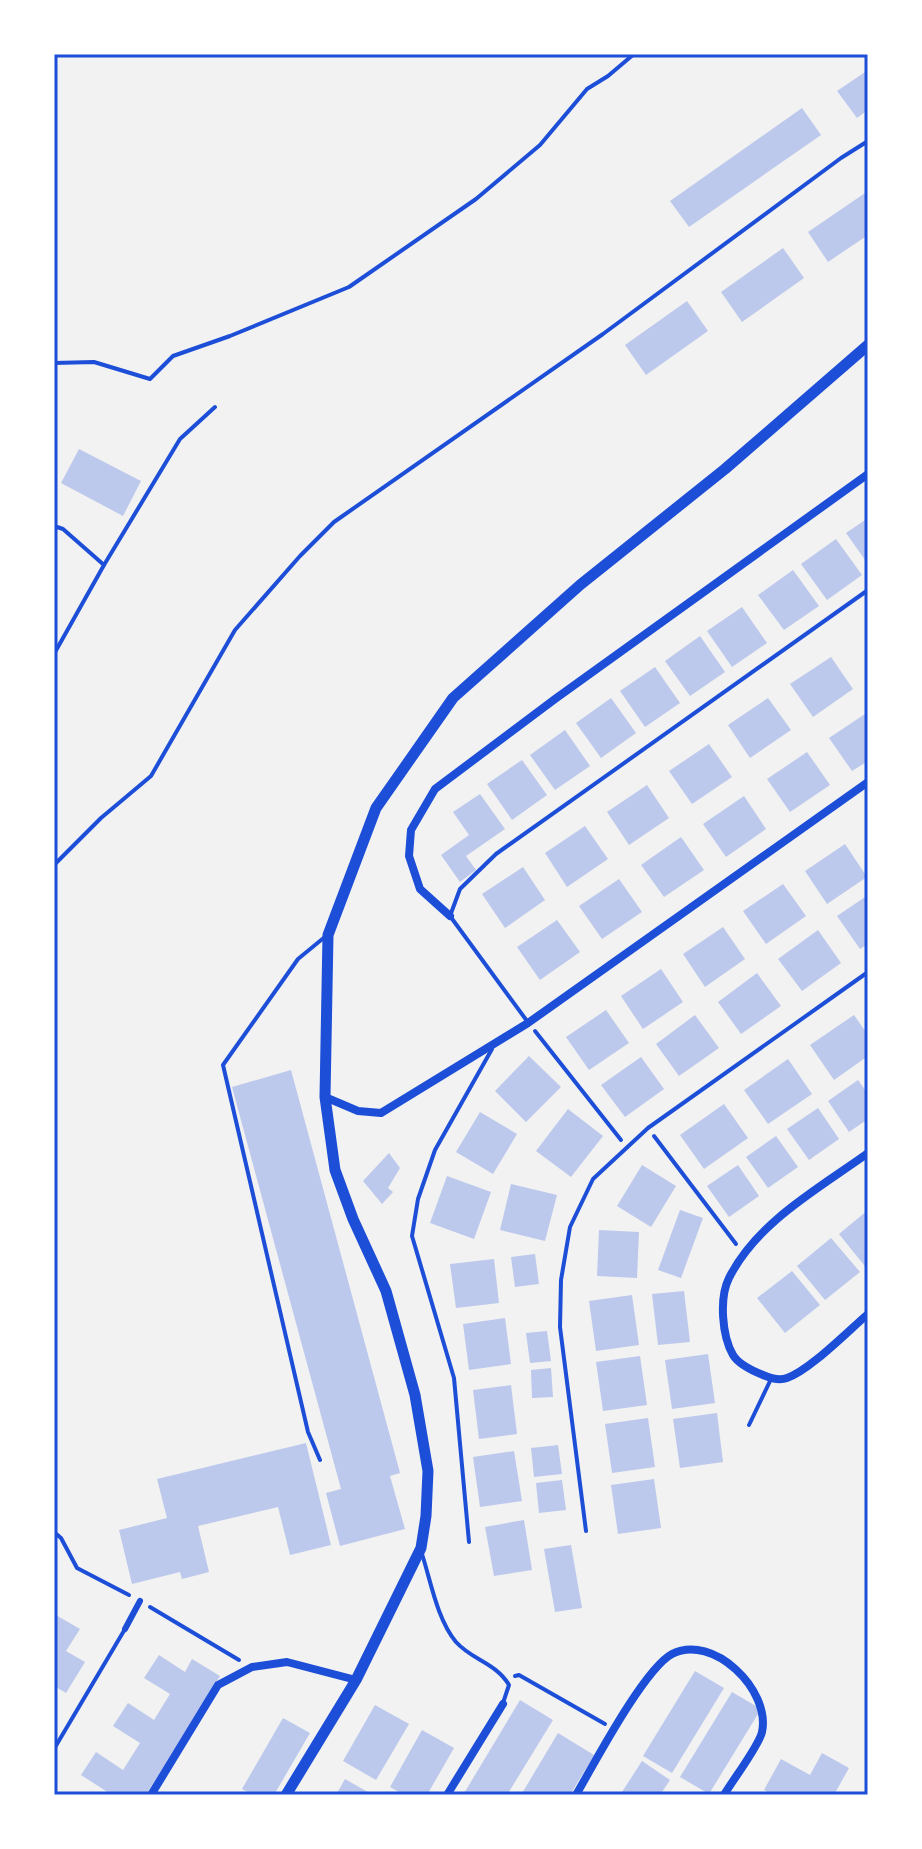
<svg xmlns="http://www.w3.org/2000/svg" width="922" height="1849" viewBox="0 0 922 1849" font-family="Literata,serif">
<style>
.building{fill:#bdc9ec}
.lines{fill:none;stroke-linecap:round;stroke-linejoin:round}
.path{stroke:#1d4ed8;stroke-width:4}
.service{stroke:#1d4ed8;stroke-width:4}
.pedestrian{stroke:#1d4ed8;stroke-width:6}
.minor{stroke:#1d4ed8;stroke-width:8}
.tertiary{stroke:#1d4ed8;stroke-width:11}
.neatline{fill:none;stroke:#1d4ed8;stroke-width:3}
</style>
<rect width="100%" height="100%" fill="#f2f2f2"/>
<g class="building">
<polygon points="868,70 868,110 857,118 837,91"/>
<polygon points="802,108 821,135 689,227 670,201"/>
<polygon points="868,191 868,235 828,262 808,232"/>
<polygon points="783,248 804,278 742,322 721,292"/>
<polygon points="687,301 708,331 646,375 625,345"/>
<polygon points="79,449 141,481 123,516 61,483"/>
<polygon points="868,518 868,564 846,533"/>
<polygon points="836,539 862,575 827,600 801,564"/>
<polygon points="793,570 819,606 784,630 758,595"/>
<polygon points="742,607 767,643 732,667 707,631"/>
<polygon points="700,636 725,672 690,696 665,661"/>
<polygon points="831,657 853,689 813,717 790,684"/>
<polygon points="655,667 680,703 645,727 620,691"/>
<polygon points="611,698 636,733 601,758 576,723"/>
<polygon points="768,698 791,730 750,758 728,725"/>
<polygon points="868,712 868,761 852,771 829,738"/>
<polygon points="565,730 590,766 555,790 530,755"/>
<polygon points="709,744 732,777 692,804 669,771"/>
<polygon points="807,752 830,785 790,812 767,779"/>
<polygon points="522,760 547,795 512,820 487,784"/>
<polygon points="647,785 669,818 629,845 607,812"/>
<polygon points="480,794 505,829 466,856 476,870 460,882 441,855 469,835 453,812"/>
<polygon points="744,796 766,829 726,857 703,824"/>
<polygon points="585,826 608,859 567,887 545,853"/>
<polygon points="681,837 704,870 664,897 641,865"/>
<polygon points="845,844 867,877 827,904 805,871"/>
<polygon points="523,867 545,900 505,928 482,894"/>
<polygon points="619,879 642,912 602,939 579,906"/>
<polygon points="783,884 806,916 766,944 743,911"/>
<polygon points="868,895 868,944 860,949 837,916"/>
<polygon points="557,920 580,952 540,980 517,947"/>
<polygon points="723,927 745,959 705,987 683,954"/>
<polygon points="818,930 841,963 802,991 778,959"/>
<polygon points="661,969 683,1002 643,1029 621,996"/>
<polygon points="757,973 781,1006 741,1034 718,1002"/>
<polygon points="606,1010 629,1043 589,1070 566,1037"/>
<polygon points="695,1015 719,1048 679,1076 656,1044"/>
<polygon points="854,1015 868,1035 868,1056 834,1080 810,1045"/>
<polygon points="529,1056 561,1087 526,1122 495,1091"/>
<polygon points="641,1057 664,1089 625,1117 601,1085"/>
<polygon points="788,1059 812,1094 768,1124 744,1090"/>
<polygon points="291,1070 400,1473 390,1476 405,1529 340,1546 326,1493 341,1489 232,1087"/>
<polygon points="858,1080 868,1094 868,1119 849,1132 828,1101"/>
<polygon points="724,1104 748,1138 704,1169 680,1135"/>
<polygon points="818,1108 839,1139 809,1160 787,1129"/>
<polygon points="568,1109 603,1136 571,1177 536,1151"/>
<polygon points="480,1112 517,1134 493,1174 456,1152"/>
<polygon points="776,1136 798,1167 768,1188 746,1157"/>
<polygon points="389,1153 400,1168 388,1188 393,1192 382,1204 363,1181"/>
<polygon points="642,1165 676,1186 651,1227 617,1206"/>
<polygon points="738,1165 759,1196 729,1217 707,1186"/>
<polygon points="447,1176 491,1192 474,1239 430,1223"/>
<polygon points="511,1184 557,1195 545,1241 500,1230"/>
<polygon points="680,1210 703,1218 681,1278 658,1270"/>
<polygon points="868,1210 868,1270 839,1234"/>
<polygon points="599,1230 639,1232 637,1278 597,1276"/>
<polygon points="831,1238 860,1272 825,1300 797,1266"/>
<polygon points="535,1254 539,1284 515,1287 511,1257"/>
<polygon points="494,1259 499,1303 456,1308 450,1264"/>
<polygon points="792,1271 820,1305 785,1333 757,1298"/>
<polygon points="684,1291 690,1342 658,1345 652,1294"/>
<polygon points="632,1295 639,1345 596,1351 589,1301"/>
<polygon points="505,1318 511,1364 469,1370 463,1324"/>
<polygon points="547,1331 551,1361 530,1363 526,1333"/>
<polygon points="708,1354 715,1403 672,1409 665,1360"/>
<polygon points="640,1356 647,1405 603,1411 596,1362"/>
<polygon points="551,1368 553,1397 532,1398 531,1370"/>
<polygon points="511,1385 517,1434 479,1439 473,1390"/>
<polygon points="717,1413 723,1462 680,1468 673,1419"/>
<polygon points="648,1418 655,1467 612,1473 605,1424"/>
<polygon points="306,1443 331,1545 290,1555 278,1507 198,1526 209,1572 182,1579 180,1572 132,1584 119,1530 167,1518 157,1479"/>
<polygon points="558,1445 562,1474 534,1477 531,1448"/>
<polygon points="514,1451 522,1501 480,1507 473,1457"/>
<polygon points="654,1479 661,1528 618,1534 611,1485"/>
<polygon points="562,1480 566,1510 539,1513 536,1483"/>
<polygon points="524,1520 532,1570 494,1576 485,1527"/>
<polygon points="571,1545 582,1608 555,1612 544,1549"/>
<polygon points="54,1614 80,1629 66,1651 85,1662 66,1693 54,1686"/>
<polygon points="159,1655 185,1672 192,1659 220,1676 146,1795 107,1795 109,1793 81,1775 96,1752 123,1770 140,1743 113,1726 128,1703 154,1720 170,1694 144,1678"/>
<polygon points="695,1671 724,1688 672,1773 643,1756"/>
<polygon points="732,1692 761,1709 709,1794 680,1777"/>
<polygon points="520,1700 553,1720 507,1795 463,1795"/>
<polygon points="375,1705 409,1724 376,1780 343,1761"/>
<polygon points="283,1718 310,1733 274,1795 253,1795 242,1789"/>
<polygon points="422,1730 454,1748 427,1795 404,1795 390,1787"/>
<polygon points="558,1733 594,1755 570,1795 521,1795"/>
<polygon points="822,1753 849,1768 834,1795 773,1795 764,1790 781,1759 810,1775"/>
<polygon points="642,1761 670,1780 660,1795 620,1795"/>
<polygon points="345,1779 373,1795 336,1795"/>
</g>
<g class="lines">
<g class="path">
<polyline points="54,363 94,362 150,379 173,356 230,336 349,287 476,199 540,145 587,89 608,76 634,54"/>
<polyline points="535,1031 621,1140"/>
<polyline points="654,1136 736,1244"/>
<polyline points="54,1532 61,1538 77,1568 129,1595"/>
<polyline points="150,1607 239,1660"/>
<polyline points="515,1676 519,1675 605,1724"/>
</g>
<g class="service">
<polyline points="54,526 63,529 104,565 54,654"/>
<polyline points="104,565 180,439 215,407"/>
<polyline points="54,865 101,818 151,776 235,630 300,556 334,522 603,334 841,158 868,141"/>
<polyline points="527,1021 450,916 460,889 496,854 868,590"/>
<polyline points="749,1425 771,1379"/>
<polyline points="320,1460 308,1432 223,1065 298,959 326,936"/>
<polyline points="586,1531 560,1327 561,1280 570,1227 593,1179 648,1128 868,972"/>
<polyline points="469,1542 454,1378 412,1236 418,1199 435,1150 492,1049"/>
<path d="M422 1554C431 1582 437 1619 456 1642 472 1660 496 1663 509 1685L503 1703"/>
<polyline points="54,1749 125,1629"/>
</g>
<polyline class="pedestrian" points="125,1629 140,1601"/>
<g class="minor">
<polyline points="450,916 420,889 409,856 411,830 435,789 555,699 868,474"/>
<polyline points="325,1097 358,1111 381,1113 528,1023 868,782"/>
<path d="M868 1153C818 1189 757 1222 729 1278 719 1298 722 1336 733 1355 739 1365 753 1371 763 1375 770 1378 779 1381 787 1378 810 1370 848 1331 868 1314"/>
<polyline points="151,1795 218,1685 252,1667 287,1662 356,1680"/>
<polyline points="447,1795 503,1704"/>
<path d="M576 1795C594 1764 644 1669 672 1654 713 1633 771 1690 762 1732 759 1746 732 1781 724 1795"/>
</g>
<polyline class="tertiary" points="286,1795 356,1680 421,1548 426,1516 428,1471 415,1395 386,1291 353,1219 335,1170 325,1097 328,935 376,808 453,698 580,585 725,469 868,345"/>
</g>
<rect width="922" height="1849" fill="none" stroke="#ffffff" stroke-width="112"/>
<rect x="56" y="56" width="810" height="1737" class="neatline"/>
</svg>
